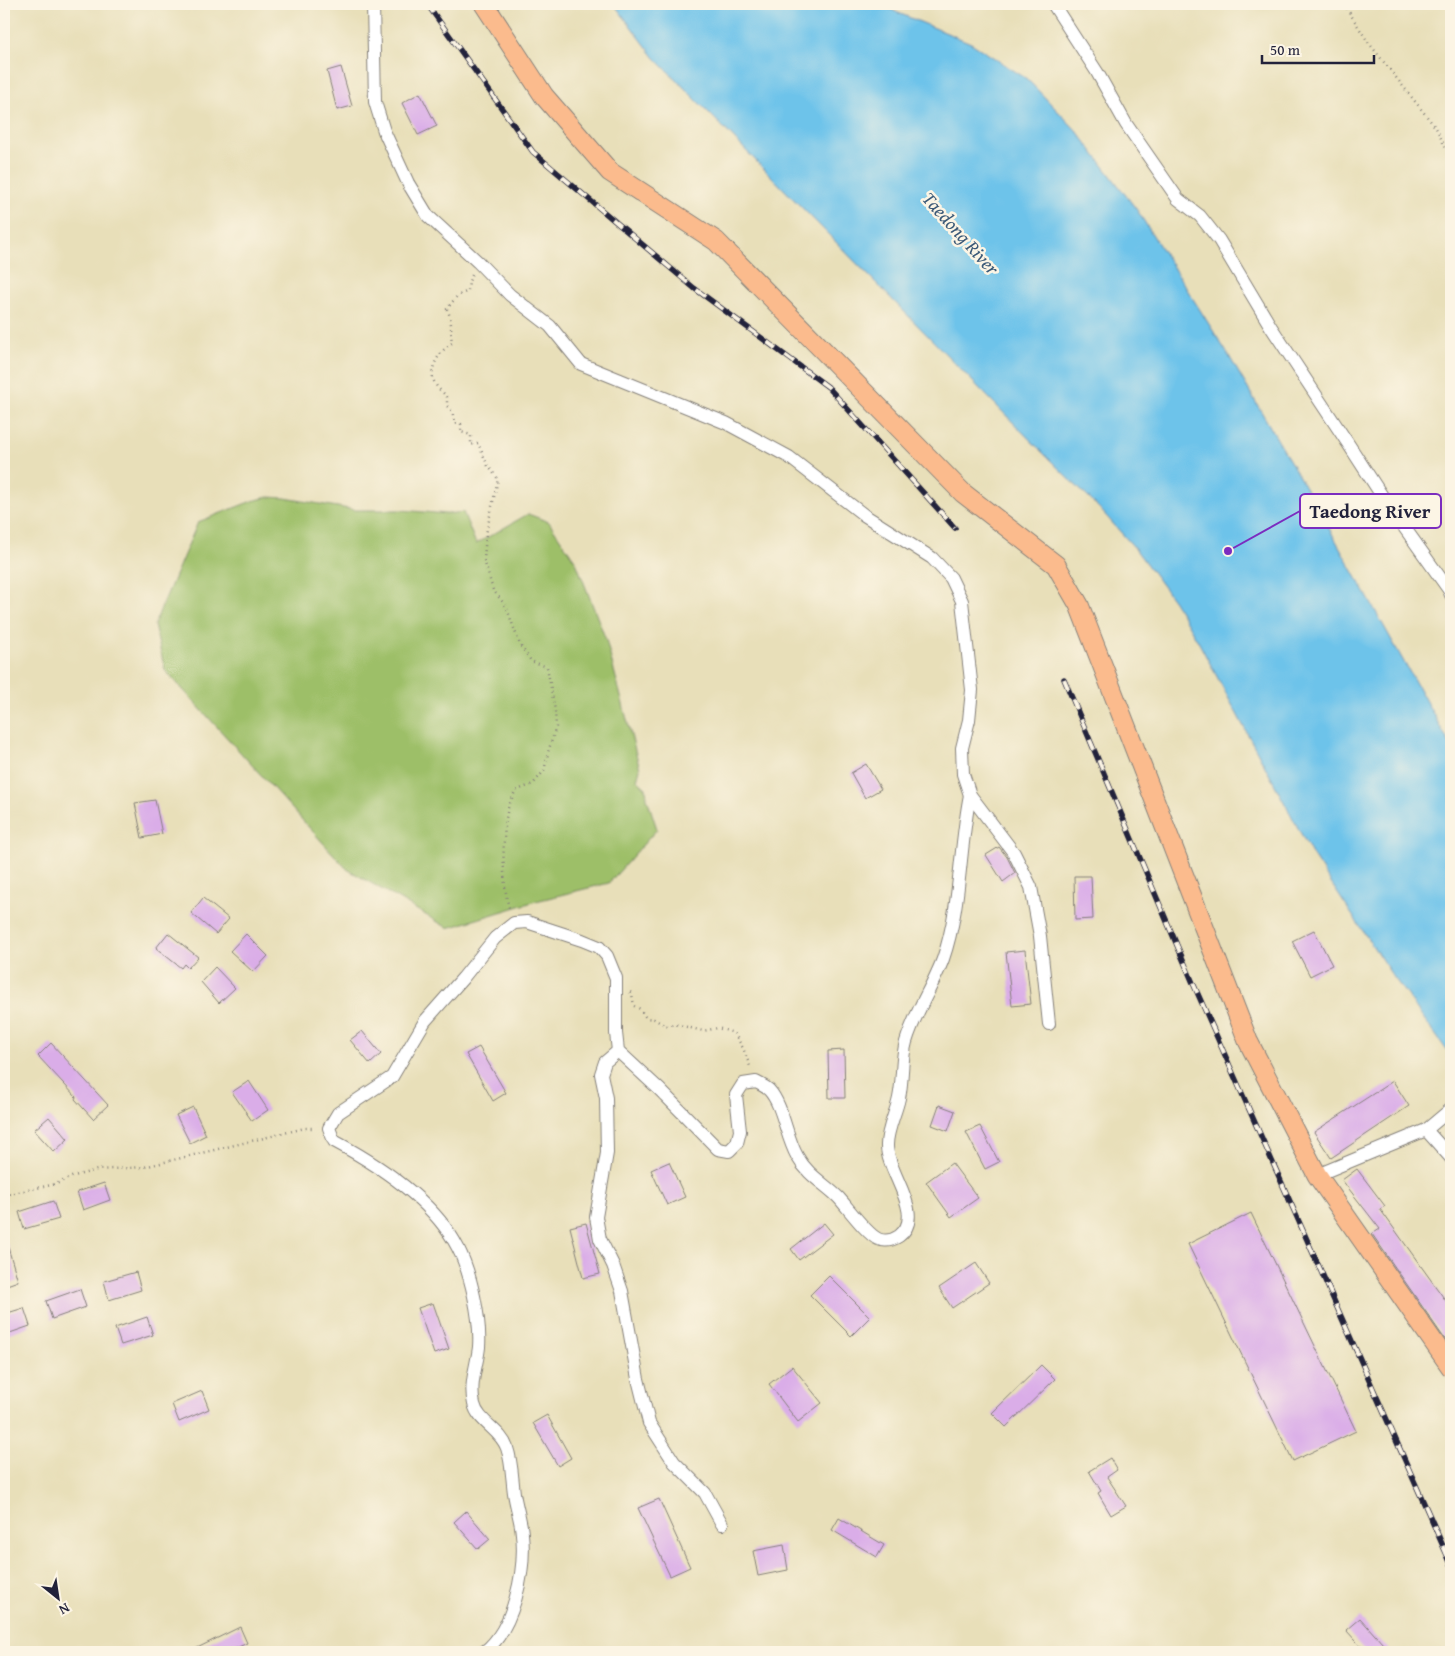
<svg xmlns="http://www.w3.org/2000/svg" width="1455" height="1656" viewBox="0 0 1455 1656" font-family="'Gentium Book Plus',serif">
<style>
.green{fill:#9dbf68;stroke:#607052}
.water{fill:#6dc3ea;stroke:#487292}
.building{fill:#daade8}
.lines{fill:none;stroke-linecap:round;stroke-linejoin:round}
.street-casing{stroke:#85807a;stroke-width:14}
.primary-casing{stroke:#85807a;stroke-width:21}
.path{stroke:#85807a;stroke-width:2.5;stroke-dasharray:1 4;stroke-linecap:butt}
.street{stroke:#fff;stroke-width:12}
.primary{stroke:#fbbb8d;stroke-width:19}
.rail-casing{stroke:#22223b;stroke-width:5.5}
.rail{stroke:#fcf5e5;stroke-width:4;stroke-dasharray:11;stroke-linecap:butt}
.labels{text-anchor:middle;stroke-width:5;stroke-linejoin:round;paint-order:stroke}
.water-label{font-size:19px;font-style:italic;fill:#3c5a78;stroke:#fcf5e5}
.leader{fill:none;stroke:#7b2cbf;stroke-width:2}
.callout-dot{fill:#7b2cbf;stroke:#fcf5e5;stroke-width:2}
.callout{fill:#fcf5e5;stroke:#7b2cbf;stroke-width:2}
.callout-label{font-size:19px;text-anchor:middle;font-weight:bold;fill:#22223b}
</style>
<rect width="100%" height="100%" fill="#fcf5e5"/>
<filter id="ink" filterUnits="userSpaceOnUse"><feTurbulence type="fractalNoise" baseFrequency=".02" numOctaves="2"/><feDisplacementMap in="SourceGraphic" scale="10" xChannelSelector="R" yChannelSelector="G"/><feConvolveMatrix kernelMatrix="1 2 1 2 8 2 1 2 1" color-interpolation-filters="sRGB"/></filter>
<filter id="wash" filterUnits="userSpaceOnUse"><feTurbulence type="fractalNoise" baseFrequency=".0096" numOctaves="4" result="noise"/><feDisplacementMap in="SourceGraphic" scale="20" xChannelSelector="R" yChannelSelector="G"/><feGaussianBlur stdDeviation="1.12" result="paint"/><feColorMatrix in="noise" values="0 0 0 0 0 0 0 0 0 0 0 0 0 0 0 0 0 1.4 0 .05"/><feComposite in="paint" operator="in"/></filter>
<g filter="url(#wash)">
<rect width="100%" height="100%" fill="#e8dfb9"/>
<polygon class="green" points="268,497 285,498 355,510 401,510 447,514 463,512 476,544 528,514 549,522 576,562 606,640 640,769 637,780 646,788 647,798 657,829 609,883 536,901 448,928 347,869 165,670 154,625 198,522 252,501"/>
<polygon class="water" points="614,4 882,4 896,12 971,43 1027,79 1077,131 1137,210 1229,356 1330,530 1451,746 1451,1056 1390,972 1313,856 1199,643 1174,601 1133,546 1100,509 1049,459 655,58"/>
<g id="blocks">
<g class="building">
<polygon points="341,67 352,106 337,110 327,71"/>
<polygon points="420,93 437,126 418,135 402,103"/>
<polygon points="866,764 881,789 865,798 851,773"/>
<polygon points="155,800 162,834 142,838 135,803"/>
<polygon points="999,847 1007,857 1015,873 1003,882 986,855"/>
<polygon points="1074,876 1091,876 1093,919 1075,920"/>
<polygon points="203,898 229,919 216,934 191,913"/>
<polygon points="1314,930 1332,965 1310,976 1292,941"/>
<polygon points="168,933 198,957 188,968 184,964 181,968 156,948"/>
<polygon points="246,934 268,956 253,972 230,951"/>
<polygon points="1025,950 1031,1004 1012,1006 1006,952"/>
<polygon points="215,967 235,988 219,1003 201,982"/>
<polygon points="362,1031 381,1054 370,1064 350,1040"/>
<polygon points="51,1043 108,1105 93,1119 75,1099 76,1097 38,1056"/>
<polygon points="479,1047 506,1093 493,1101 466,1054"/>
<polygon points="844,1050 845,1098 829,1098 828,1051"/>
<polygon points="249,1081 268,1110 252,1121 232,1092"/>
<polygon points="1393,1081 1409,1106 1331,1158 1314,1132"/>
<polygon points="939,1105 955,1111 948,1131 932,1125"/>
<polygon points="193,1107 206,1135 190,1143 176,1115"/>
<polygon points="49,1117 68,1139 54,1152 34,1130"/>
<polygon points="980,1126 999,1162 985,1169 966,1132"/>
<polygon points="669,1162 685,1197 667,1205 651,1170"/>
<polygon points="952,1163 978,1198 951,1217 926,1182"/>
<polygon points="1357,1169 1385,1206 1380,1209 1451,1308 1451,1348 1372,1234 1380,1229 1342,1180"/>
<polygon points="104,1183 110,1200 83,1210 77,1192"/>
<polygon points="53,1201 59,1219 24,1229 19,1212"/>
<polygon points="1251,1213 1356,1431 1293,1461 1188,1244"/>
<polygon points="586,1223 600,1274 583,1278 570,1227"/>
<polygon points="824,1223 833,1234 799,1260 791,1249"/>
<polygon points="4,1244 7,1244 18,1281 4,1286"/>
<polygon points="976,1263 989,1283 952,1308 939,1288"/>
<polygon points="136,1272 141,1290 109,1300 104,1281"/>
<polygon points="829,1276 870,1317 851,1336 810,1295"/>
<polygon points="80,1289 86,1307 52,1319 46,1301"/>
<polygon points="433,1303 449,1349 434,1354 418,1308"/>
<polygon points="24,1308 30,1326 4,1335 4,1314"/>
<polygon points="147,1317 153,1335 121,1345 115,1328"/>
<polygon points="1041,1365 1055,1379 1006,1427 992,1413"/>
<polygon points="792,1366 822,1403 798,1422 769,1384"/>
<polygon points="202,1391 209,1409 179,1422 172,1404"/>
<polygon points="547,1415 571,1458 558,1466 533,1423"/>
<polygon points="1110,1458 1117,1470 1107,1477 1126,1506 1111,1515 1098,1493 1101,1491 1089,1471"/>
<polygon points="659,1499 690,1567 670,1576 638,1508"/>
<polygon points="466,1511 490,1539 478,1549 454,1522"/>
<polygon points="839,1518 884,1545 877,1557 832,1530"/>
<polygon points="784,1545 788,1570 758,1576 753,1551"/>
<polygon points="1360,1618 1390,1652 1366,1652 1346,1630"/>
<polygon points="240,1627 247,1643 228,1652 189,1652"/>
</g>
</g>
</g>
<g filter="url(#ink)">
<use href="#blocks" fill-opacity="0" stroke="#85807a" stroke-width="1"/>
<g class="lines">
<defs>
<g id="street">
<polyline points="373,4 375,102 384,131 408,183 428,216 478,262 510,295 550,326 581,364 726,423 789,457 864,515 932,558 951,578 962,601 972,690 969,720 962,748 963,774 970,795 1014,853 1031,887 1040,936 1049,1024"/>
<polyline points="1053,4 1097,72 1126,124 1178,199 1200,216 1219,240 1271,327 1349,445 1384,499 1449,590 1451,595"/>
<polyline points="618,1051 605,1062 601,1074 606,1098 607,1153 596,1217 600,1239 613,1265 622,1291 638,1379 649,1423 674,1462 705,1493 722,1524"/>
<polyline points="1426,1130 1451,1109"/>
<polyline points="1317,1175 1426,1130 1451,1158"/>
<path d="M484 1652C514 1629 526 1570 522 1534 521 1520 516 1507 514 1493 512 1479 512 1462 507 1448 501 1430 478 1422 474 1404 469 1384 477 1366 479 1347 481 1320 471 1273 458 1248 434 1201 379 1165 334 1141L329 1128 338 1113 392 1077 425 1021 463 978 495 938 514 923 527 922 582 940 599 947 607 956 616 978V1033L618 1051 660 1090 718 1149 729 1151 737 1143 740 1131 736 1095 743 1084 756 1082C760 1084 766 1087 769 1090 783 1105 786 1137 797 1156 808 1176 824 1183 839 1198 848 1208 867 1234 878 1239 885 1242 893 1240 899 1236 927 1215 886 1172 887 1145 887 1129 896 1113 899 1098 903 1080 901 1059 906 1042 914 1014 933 986 943 959 961 907 959 849 970 795"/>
</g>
<polyline id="primary" points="484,4 544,96 610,172 716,241 963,493 1056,565 1079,605 1248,1041 1317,1175 1451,1367"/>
</defs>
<use href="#street" class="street-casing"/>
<use href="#primary" class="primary-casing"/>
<g class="path">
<polyline points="1344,4 1368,42 1436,128 1451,159"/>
<path d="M472 275 469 281 468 291 457 296 447 309C453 321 450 329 452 343 440 350 426 371 436 385 438 389 444 393 447 397V406L452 411 455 423 461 424V432L471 435V445L478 443 488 466 498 479 486 534 484 560 493 590 506 606 520 645 531 661 547 667 555 710 556 727 549 749 544 771 533 784 515 791C513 798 508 805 507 813 502 838 502 887 510 911"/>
<polyline points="630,992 632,994 634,1006 640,1009 646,1018 654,1019 666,1026 675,1024 703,1031 718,1028 734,1033 743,1048 751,1069"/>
<polyline points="4,1195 56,1184 74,1176 97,1170 144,1167 305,1128 315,1128"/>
</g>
<use href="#street" class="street"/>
<use href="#primary" class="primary"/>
<defs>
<g id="rail">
<polyline points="427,4 533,152 694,288 828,387 955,528"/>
<polyline points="1064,679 1193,983 1451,1564"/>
</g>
</defs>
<use href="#rail" class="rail-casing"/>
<use href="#rail" class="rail"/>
</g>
</g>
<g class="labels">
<g class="water-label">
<text transform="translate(961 233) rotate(48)" y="7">Taedong River</text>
</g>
</g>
<path class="leader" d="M1228 551L1300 511"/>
<circle class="callout-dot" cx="1228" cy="551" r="5"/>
<rect class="callout" x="1300" y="494" width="141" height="34" rx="5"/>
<g class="callout-label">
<text x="1370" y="518">Taedong River</text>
</g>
<rect width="1455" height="1656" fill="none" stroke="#fcf5e5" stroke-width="20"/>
<g transform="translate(58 1598) rotate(150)" stroke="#fcf5e5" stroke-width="4" paint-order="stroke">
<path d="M0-4L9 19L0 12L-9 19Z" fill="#22223b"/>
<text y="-8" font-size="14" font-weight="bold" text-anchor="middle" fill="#22223b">N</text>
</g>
<path d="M1262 55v8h112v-8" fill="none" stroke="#22223b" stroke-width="2.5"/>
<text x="1270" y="55" font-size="15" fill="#22223b" stroke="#fcf5e5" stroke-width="4" paint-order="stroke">50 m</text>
</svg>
